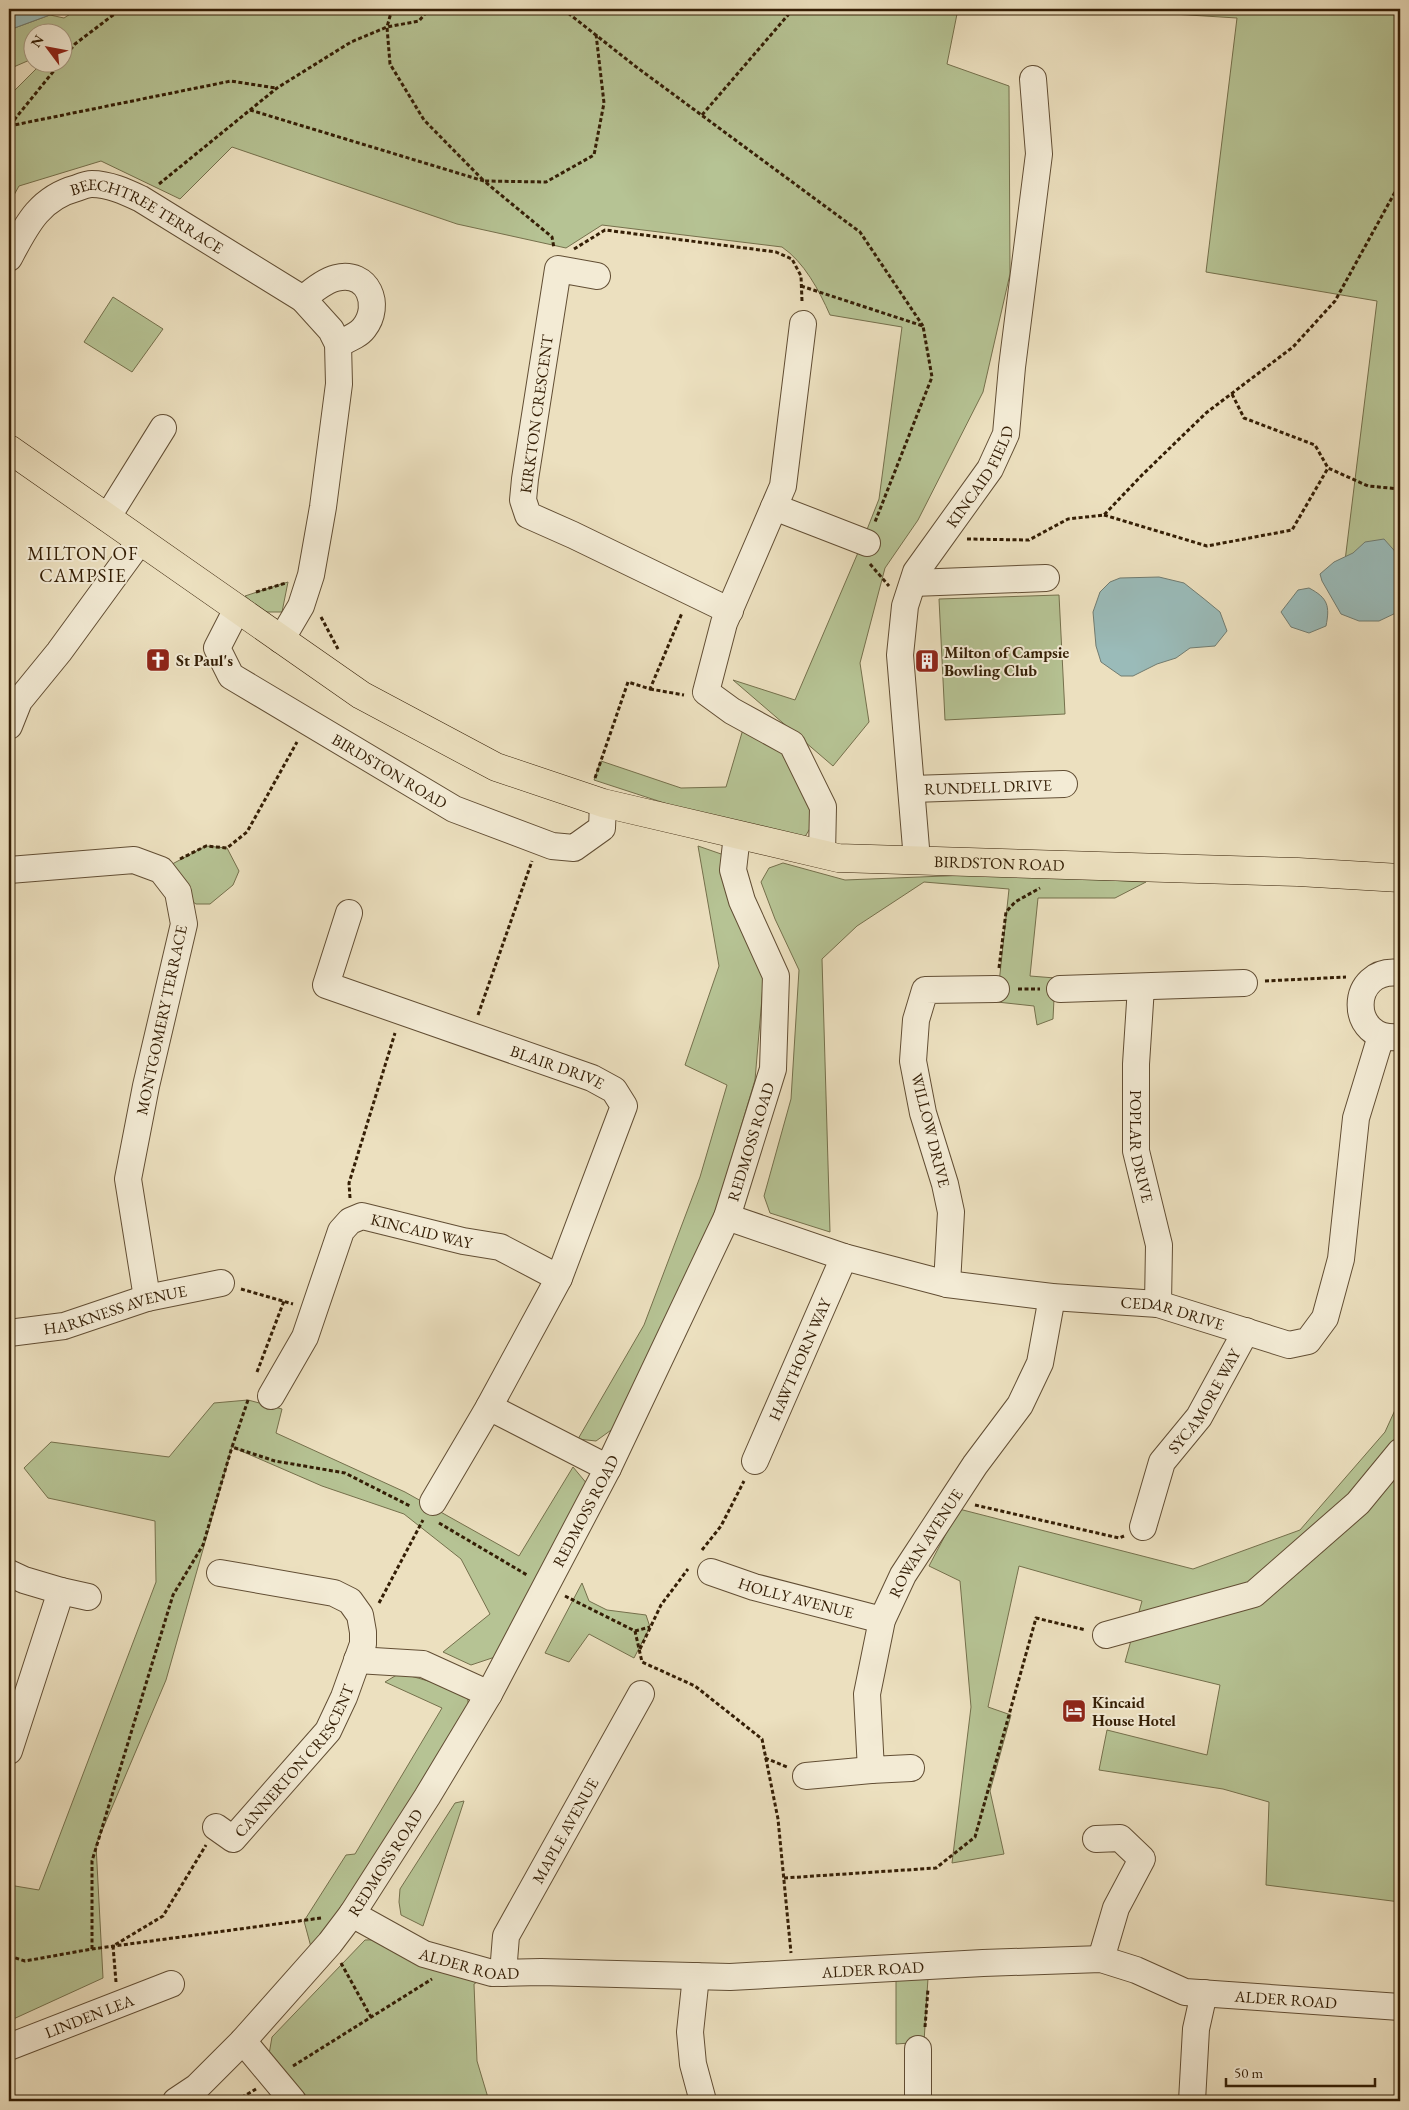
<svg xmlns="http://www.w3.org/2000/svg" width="1409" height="2110" viewBox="0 0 1409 2110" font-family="'EB Garamond',serif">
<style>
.green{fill:#b6c394;stroke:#75704c}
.water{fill:#9abbb9;stroke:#717c71}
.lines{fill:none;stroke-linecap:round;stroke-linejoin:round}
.minor-casing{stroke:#624e34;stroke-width:28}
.major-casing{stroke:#341e05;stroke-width:29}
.path{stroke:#341e05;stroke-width:3;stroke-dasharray:4 2.5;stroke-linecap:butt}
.minor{stroke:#f3ebd5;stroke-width:26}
.major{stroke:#ece0bf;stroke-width:28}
.labels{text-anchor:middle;stroke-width:4;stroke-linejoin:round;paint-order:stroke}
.street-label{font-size:16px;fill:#341e05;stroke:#f3ebd5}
.poi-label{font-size:16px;font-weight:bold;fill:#341e05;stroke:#f3ebd5;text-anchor:start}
.quarter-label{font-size:19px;letter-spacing:1px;fill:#341e05;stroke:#f3ebd5}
</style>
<rect width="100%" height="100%" fill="#ece0bf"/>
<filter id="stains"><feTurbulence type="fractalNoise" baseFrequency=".004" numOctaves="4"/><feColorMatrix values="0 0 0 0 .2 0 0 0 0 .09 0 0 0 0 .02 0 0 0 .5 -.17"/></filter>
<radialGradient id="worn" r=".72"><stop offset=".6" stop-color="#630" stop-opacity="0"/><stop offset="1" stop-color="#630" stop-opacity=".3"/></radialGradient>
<g class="green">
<path d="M78 9H958L947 64 1009 86 1010 274 983 392 918 520 885 568 860 663 869 722 833 766 733 680 795 700 857 555 879 499 902 327 830 315C819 290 804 262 782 247L602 225 566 248 457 224 232 147 180 199 101 161 19 186 9 204V96L42 63 62 62V32H32V59L9 69V30L50 15 64 18Z"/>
<polygon points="1092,9 1400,9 1400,569 1344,569 1377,301 1206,272 1237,18"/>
<polygon points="113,297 163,329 132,372 84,342"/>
<polygon points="288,582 282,612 264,612 245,596"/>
<polygon points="1059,595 1065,714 945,720 939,599"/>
<polygon points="746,719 792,744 823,807 803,840 692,812 594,780 601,761 681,788 726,787"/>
<polygon points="206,846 227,848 239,871 233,885 210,904 196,904 178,892 161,870"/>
<polygon points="698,846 724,855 764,974 755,1080 705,1247 614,1428 596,1441 578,1439 644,1325 700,1177 727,1085 685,1065 719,966"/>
<polygon points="783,863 845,880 994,874 1146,882 1115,898 1038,898 1030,976 1055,978 1053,1019 1037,1025 1034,1006 997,1002 1009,889 924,882 857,926 822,959 830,1232 770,1213 764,1196 791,1099 799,970 775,919 761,882 769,868"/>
<polygon points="1400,1399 1400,1902 1266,1885 1269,1802 1223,1789 1099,1770 1107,1730 1207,1755 1220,1685 1125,1662 1142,1601 1019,1566 988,1707 1011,1715 990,1791 1004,1854 952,1863 971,1707 960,1581 929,1566 959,1509 1193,1569 1300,1530 1385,1432"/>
<polygon points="248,1400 282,1409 276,1433 405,1492 519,1556 573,1467 588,1485 495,1657 471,1665 443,1652 490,1614 461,1559 404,1514 322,1486 232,1447 166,1680 96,1845 103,1978 9,2021 9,1885 39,1890 156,1582 155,1521 48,1498 24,1468 51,1442 169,1457 214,1403"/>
<polygon points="582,1583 589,1601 607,1610 646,1615 650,1627 634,1658 589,1634 569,1662 545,1653"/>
<polygon points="400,1673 467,1692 469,1711 352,1896 311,1947 304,1921 346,1855 355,1854 442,1708 385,1682"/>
<polygon points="464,1801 423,1926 401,1915 399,1902 400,1889 455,1803"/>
<polygon points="396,1939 492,1973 474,1984 477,2061 489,2101 296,2101 268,2060 272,2037 365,1940"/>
<polygon points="928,1978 924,2042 896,2044 896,1980"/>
</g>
<g class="water">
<polygon points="9,9 66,9 9,30"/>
<polygon points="1384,539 1400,557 1400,611 1379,621 1359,621 1341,614 1322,581 1320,574 1334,562 1353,553 1365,542"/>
<polygon points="1159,577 1184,583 1203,598 1220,612 1227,631 1215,646 1190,648 1176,658 1157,664 1133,676 1121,676 1101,662 1096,646 1093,612 1100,592 1110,582 1120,578"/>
<path d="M1309 588C1328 598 1330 606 1326 626L1309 633 1291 627 1281 612 1298 590Z"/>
</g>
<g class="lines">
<defs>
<g id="minor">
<path id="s1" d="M9 258C26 226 39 198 77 188 82 186 87 184 92 184 109 184 126 192 141 199L303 299 331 330 338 344 339 384 323 507 311 575 301 606 281 640"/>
<polyline points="597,276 558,269 525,479 523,500 528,515 573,535 730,611"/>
<path d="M303 299C312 291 324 281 336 278 368 270 382 305 364 328 358 336 346 340 338 344"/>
<polyline points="803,324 783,486 724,623 706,692 732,711 792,744 823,807 822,854"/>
<polyline points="774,507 867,543"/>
<polyline points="107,518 163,428"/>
<polyline points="913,583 1046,578"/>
<path id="s2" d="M237 609 217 648 231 676 454 809 552 846 574 848 602 828 603 803"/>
<polyline points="9,726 19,701 59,652 140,541"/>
<path id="s3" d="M912 789 1064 784"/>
<path id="s4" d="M917 860 900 655 905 606 916 572 990 469 1006 434 1012 367 1039 154 1033 79"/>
<polyline points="9,870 134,860 161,870 178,892 184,924 146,1086 128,1179 147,1298"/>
<path id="s5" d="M349 913 326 985 592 1078 614 1090 624 1106 559 1278 489 1407"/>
<path d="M1400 973C1348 966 1347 1043 1400 1037"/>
<path id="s6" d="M1141 987 1136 1064V1151L1159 1245 1158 1304"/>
<polyline points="1060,989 1244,983"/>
<path id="s7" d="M727 1217 844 1257 947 1284 1052 1297 1158 1304 1289 1345 1308 1341 1325 1318 1341 1259 1356 1118 1381 1036"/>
<polyline points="947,1284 951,1212 945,1184 923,1113 913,1061 916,1020 925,990 996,989"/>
<path id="s8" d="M9 1333 64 1326 147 1298 221 1283"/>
<path id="s9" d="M271 1396 305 1337 341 1231 350 1221 362 1216 463 1241 500 1247 559 1278"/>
<path id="s10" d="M755 1461 844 1257"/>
<polyline points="433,1502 489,1407 608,1468"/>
<path id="s11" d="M1143 1527 1162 1462 1199 1417 1246 1331"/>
<path id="s12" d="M711 1572 754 1587 882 1620"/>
<polyline points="9,1573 24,1580 61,1591 9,1751"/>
<polyline points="61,1591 88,1597"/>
<polyline points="1106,1635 1254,1594 1358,1503 1400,1452"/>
<polyline points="357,1660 423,1664 489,1694"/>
<path id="s13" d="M911 1768 871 1770 867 1694 882 1620 903 1575 975 1465 1020 1405 1040 1363 1052 1297"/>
<polyline points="806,1776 871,1770"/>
<path id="s14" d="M216 1827 233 1839 328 1731 344 1697 363 1644V1632L360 1615 350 1601 334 1593 220 1573"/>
<polyline points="1096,1839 1120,1838 1142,1859 1116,1908 1101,1959"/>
<path id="s15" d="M352 1914 424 1954 492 1973 541 1972 730 1977 983 1963 1101 1959 1136 1970 1185 1992 1400 2007"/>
<path id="s16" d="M503 1973 506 1936 641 1694"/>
<polyline points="696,1976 690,2032 693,2064 703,2101"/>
<polyline points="243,2041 293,2101"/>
<path id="s17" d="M9 2047 171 1984"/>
<path id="s18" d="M176 2101 197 2087 243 2041 330 1943 352 1914 427 1797 489 1694 608 1468 727 1217 773 1069 776 976 742 901 733 870 737 835"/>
<polyline points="918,2101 918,2049"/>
<polyline points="1192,2101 1196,2029 1204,1993"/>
</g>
<g id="major">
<path id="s19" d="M9 449 361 695 496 767 603 803 838 858 1298 872 1400 878"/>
</g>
</defs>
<use href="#minor" class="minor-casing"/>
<use href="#major" class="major-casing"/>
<g class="path">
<polyline points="392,9 387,27 390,64 424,120 484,181 546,182 594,155 604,103 596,34"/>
<polyline points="563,9 635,66 860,232 923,326"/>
<polyline points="62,60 75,44 121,9"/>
<polyline points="250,110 484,181 552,237 554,248"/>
<polyline points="702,115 788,15 789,9"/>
<polyline points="10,125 61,62"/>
<polyline points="9,126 231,81 276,88"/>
<polyline points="159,184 277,88 351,42 387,27 419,21 429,9"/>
<polyline points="574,249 605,230 776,252 792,259 801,276 802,301"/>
<polyline points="801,286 923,326 932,377 875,522"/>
<polyline points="1232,394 1244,418 1315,445 1328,468"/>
<polyline points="1104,515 1207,546 1292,530 1328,468 1368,486 1400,489"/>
<polyline points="967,539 1029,540 1068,519 1104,515 1142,475 1206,413 1293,347 1335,301 1400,183"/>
<polyline points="870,564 889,586"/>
<polyline points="256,592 286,583"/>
<polyline points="321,617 338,649"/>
<polyline points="650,689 684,695"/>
<polyline points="595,778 628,682 650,689 682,613"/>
<polyline points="180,859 206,846 227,848 247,832 297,742"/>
<polyline points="999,968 1006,912 1015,902 1040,888"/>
<polyline points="1265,981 1346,977"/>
<polyline points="1018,989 1040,989"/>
<polyline points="478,1015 532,861"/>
<polyline points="350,1198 349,1183 395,1033"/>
<polyline points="241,1289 293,1304"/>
<polyline points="257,1372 284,1301"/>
<polyline points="248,1400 232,1447 275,1461 345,1473 410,1506"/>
<polyline points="975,1505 1119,1538 1124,1536"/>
<polyline points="439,1523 527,1575"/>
<polyline points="702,1550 721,1526 744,1481"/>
<polyline points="565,1596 635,1631 642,1662 695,1686 762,1739 778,1819 791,1953"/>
<polyline points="379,1603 423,1520"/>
<polyline points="635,1631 650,1627"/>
<polyline points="640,1649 661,1605 688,1569"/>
<polyline points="765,1758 787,1767"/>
<polyline points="784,1878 936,1868 975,1837 1036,1618 1086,1630"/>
<polyline points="92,1949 92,1861 173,1595 203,1545 232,1447"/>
<polyline points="9,1956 25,1961 92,1949 321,1918"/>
<polyline points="341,1963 371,2017"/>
<polyline points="116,1982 113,1946 163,1916 206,1845"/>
<polyline points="925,2027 928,1989"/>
<polyline points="293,2066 432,1979"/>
<polyline points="236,2101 256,2089"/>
</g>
<use href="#minor" class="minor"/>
<use href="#major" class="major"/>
</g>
<defs>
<symbol id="church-square" viewBox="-11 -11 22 22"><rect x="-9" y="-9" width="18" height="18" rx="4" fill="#8f2418" stroke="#f3ebd5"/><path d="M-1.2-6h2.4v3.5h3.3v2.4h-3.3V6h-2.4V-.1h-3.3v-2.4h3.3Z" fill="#fff"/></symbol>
<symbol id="building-square" viewBox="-11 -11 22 22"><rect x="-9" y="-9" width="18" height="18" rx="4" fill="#8f2418" stroke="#f3ebd5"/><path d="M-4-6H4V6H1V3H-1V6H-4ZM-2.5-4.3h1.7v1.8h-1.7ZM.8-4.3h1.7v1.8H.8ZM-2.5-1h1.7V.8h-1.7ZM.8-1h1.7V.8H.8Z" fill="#fff"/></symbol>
<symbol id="hotel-square" viewBox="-11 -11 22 22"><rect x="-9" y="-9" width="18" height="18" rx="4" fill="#8f2418" stroke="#f3ebd5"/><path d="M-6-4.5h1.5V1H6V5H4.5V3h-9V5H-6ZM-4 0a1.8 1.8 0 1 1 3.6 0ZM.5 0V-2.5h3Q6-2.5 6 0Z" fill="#fff"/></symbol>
</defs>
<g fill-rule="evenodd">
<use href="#church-square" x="144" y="646" width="28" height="28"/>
<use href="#building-square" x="913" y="647" width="28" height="28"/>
<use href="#hotel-square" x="1060" y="1697" width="28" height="28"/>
</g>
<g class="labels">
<g class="street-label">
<text dy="6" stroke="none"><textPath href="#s1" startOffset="179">BEECHTREE TERRACE</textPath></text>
<text transform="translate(536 414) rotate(-82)" y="6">KIRKTON CRESCENT</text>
<text dy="6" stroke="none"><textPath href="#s4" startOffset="406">KINCAID FIELD</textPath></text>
<text dy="6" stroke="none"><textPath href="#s2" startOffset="260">BIRDSTON ROAD</textPath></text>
<text dy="6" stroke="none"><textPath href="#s3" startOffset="76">RUNDELL DRIVE</textPath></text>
<text dy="6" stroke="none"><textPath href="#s19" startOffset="1098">BIRDSTON ROAD</textPath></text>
<text transform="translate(161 1020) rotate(-78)" y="6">MONTGOMERY TERRACE</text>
<text dy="6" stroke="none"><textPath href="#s5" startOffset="321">BLAIR DRIVE</textPath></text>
<text transform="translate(931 1130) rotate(76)" y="6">WILLOW DRIVE</text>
<text dy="6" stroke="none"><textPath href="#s18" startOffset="1129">REDMOSS ROAD</textPath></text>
<text dy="6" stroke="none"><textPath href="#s6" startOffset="160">POPLAR DRIVE</textPath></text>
<text dy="6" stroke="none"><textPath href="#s9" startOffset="268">KINCAID WAY</textPath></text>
<text dy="6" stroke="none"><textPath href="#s8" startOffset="109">HARKNESS AVENUE</textPath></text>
<text dy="6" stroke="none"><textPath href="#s7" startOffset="458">CEDAR DRIVE</textPath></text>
<text dy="6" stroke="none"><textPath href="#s10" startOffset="111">HAWTHORN WAY</textPath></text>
<text dy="6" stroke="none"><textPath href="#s11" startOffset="142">SYCAMORE WAY</textPath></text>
<text dy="6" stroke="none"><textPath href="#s18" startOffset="724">REDMOSS ROAD</textPath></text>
<text dy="6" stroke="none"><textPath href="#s13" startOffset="280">ROWAN AVENUE</textPath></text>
<text dy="6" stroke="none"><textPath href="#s12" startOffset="89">HOLLY AVENUE</textPath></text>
<text dy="6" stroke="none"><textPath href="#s14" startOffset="121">CANNERTON CRESCENT</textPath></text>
<text dy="6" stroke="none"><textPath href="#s16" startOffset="158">MAPLE AVENUE</textPath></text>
<text dy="6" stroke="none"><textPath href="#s18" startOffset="319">REDMOSS ROAD</textPath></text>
<text dy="6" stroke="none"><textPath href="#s15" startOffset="129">ALDER ROAD</textPath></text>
<text dy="6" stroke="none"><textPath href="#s15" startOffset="534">ALDER ROAD</textPath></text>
<text dy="6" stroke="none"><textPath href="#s15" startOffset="954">ALDER ROAD</textPath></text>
<text dy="6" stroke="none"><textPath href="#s17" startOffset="86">LINDEN LEA</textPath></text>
</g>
<g class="poi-label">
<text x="944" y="658">Milton of Campsie<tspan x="944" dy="18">Bowling Club</tspan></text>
<text x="176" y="666">St Paul's</text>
<text x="1092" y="1708">Kincaid<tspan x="1092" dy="18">House Hotel</tspan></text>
</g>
<g class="quarter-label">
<text x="83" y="560">MILTON OF<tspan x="83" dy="22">CAMPSIE</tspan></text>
</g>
</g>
<rect width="1409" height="2110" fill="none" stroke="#ece0bf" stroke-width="30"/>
<rect x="10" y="10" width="1389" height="2090" fill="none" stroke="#341e05" stroke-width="2.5"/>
<rect x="15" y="15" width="1379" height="2080" fill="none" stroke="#341e05"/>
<g transform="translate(48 48) rotate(302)"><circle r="24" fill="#f3ebd5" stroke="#a79982"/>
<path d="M0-4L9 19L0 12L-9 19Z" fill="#8f2418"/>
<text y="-8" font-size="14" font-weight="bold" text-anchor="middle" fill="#341e05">N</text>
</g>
<path d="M1226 2078v8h149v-8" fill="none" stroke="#341e05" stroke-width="2.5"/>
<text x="1234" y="2078" font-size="15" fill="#341e05" stroke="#f3ebd5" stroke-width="4" paint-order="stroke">50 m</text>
<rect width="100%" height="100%" filter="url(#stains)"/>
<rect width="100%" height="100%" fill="url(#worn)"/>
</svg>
